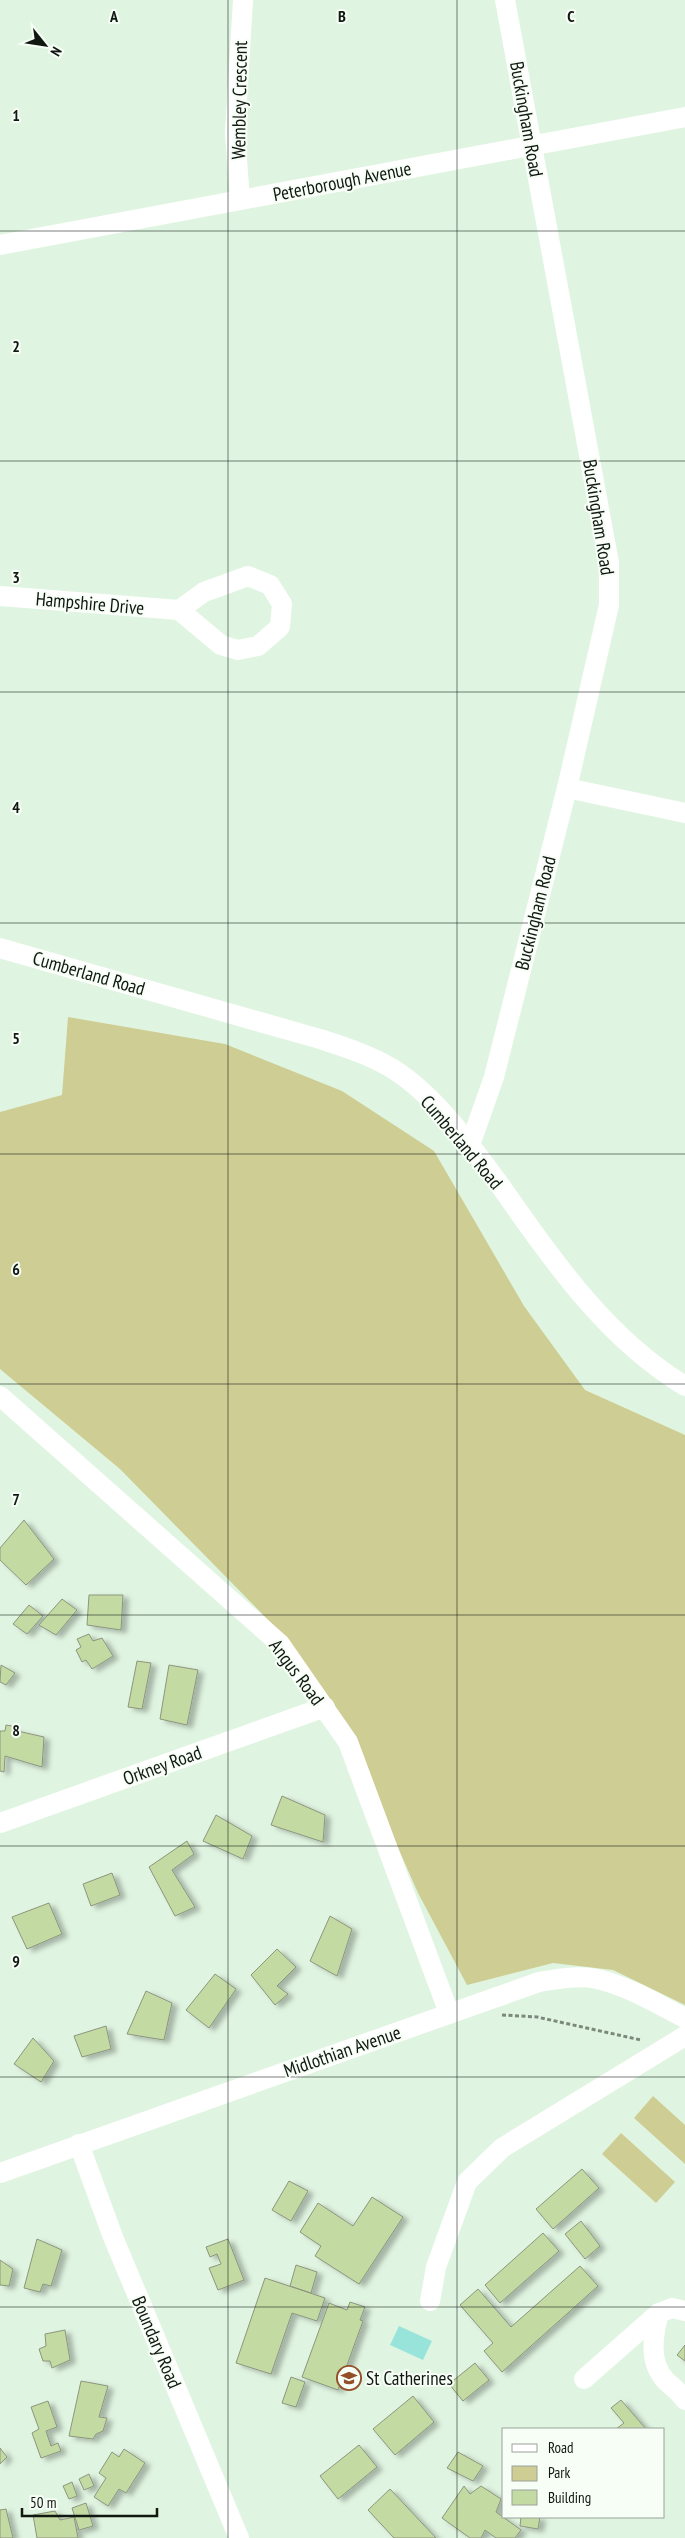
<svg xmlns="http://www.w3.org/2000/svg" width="685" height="2538" viewBox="0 0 685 2538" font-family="'PT Sans Narrow',sans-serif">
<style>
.green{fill:#cecd93}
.water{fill:#98e4da}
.building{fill:#c4daa3;stroke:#8c957e;filter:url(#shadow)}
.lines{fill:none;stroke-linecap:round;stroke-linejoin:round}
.path{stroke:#7b897c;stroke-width:3;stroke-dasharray:4 2.5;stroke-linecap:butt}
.minor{stroke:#fff;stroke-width:20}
.grid{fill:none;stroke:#111812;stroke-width:1;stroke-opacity:0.55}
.labels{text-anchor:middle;stroke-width:4;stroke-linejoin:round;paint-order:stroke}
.street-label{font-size:19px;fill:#111812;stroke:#f6fef6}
.poi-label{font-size:19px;fill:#111812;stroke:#f6fef6;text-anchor:start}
.grid-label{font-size:16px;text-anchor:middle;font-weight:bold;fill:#111812;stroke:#f6fef6;stroke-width:4;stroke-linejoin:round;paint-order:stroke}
</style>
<defs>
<filter id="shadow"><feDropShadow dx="5.5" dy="3" stdDeviation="2.5" flood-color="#0004"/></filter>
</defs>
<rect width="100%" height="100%" fill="#e0f5e1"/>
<g class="green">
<polygon points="68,1017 225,1044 342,1091 434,1151 524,1306 585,1390 685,1435 685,2005 613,1970 553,1963 467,1985 418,1893 351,1741 280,1632 120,1469 0,1369 0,1112 62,1095"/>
<polygon points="653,2096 685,2125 685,2164 634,2118"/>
<polygon points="621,2133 675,2182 656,2203 602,2154"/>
</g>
<polygon class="water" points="399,2326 432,2341 423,2360 390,2345"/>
<g class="building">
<polygon points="24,1520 54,1559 26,1585 0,1560 0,1548"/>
<polygon points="89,1595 123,1595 121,1630 87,1625"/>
<polygon points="62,1599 77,1610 56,1635 39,1625"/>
<polygon points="29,1605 43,1616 27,1634 13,1624"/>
<polygon points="89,1634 93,1641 102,1638 113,1656 92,1669 86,1660 82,1662 76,1650 81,1647 77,1639"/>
<polygon points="137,1661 151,1663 142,1709 128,1707"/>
<polygon points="1,1665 15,1673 6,1685 0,1682"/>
<polygon points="169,1665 198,1670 187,1725 160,1719"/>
<polygon points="6,1725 12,1726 13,1730 44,1737 42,1767 5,1756 4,1772 0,1771 0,1731 5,1731"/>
<polygon points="282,1796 325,1815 323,1842 271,1825"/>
<polygon points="216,1815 252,1836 243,1859 203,1841"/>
<polygon points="187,1841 194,1854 172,1870 195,1907 175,1916 149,1867"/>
<polygon points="112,1873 120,1895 91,1906 83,1884"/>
<polygon points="49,1903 62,1934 27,1949 12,1917"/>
<polygon points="330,1916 352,1929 337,1976 310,1961"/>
<polygon points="277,1949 296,1967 277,1986 288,1994 275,2005 251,1975"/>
<polygon points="215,1974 236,1989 209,2028 186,2010"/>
<polygon points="146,1991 172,2003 164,2040 127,2034"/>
<polygon points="106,2026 111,2049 82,2057 74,2036"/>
<polygon points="33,2038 54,2061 41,2082 14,2064"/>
<polygon points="582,2169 599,2188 553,2229 536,2209"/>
<polygon points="289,2181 308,2191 291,2221 272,2210"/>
<polygon points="372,2197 403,2217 359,2284 315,2256 321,2246 300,2232 318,2203 353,2226"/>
<polygon points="581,2221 600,2246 585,2259 565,2234"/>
<polygon points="543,2233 559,2251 500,2303 485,2285"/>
<polygon points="37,2239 62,2250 51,2286 43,2284 40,2292 24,2288"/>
<polygon points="228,2239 244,2280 218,2290 209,2268 221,2264 217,2254 210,2257 206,2247"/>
<polygon points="0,2260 13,2269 9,2286 0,2285"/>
<polygon points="296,2265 317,2272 311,2293 290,2286"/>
<polygon points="580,2266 598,2286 502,2372 484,2351 493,2343 460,2305 478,2289 511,2327"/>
<polygon points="265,2278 325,2298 317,2321 292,2313 271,2374 236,2363"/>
<polygon points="350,2302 365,2307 360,2320 363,2321 338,2390 302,2377 329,2303 347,2310"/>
<polygon points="65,2330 70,2360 52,2368 50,2361 43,2361 39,2349 46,2346 45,2334"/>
<polygon points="685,2345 685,2361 677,2355"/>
<polygon points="475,2363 489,2380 463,2401 449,2384"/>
<polygon points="291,2377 305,2382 296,2407 282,2403"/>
<polygon points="81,2381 108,2386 99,2417 107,2418 103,2431 96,2434 93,2439 69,2436"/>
<polygon points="413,2396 434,2422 395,2455 373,2429"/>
<polygon points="621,2400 646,2429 616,2429 624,2423 611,2408"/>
<polygon points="48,2401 57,2427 46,2431 51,2446 58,2443 61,2451 41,2458 32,2433 39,2429 31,2407"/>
<polygon points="359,2445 377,2467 338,2499 320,2476"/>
<polygon points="0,2448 7,2457 0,2464"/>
<polygon points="124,2449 145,2463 126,2493 119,2489 108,2506 94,2497 106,2478 99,2473 112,2452 119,2457"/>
<polygon points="458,2452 483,2466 473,2481 447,2468"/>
<polygon points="89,2474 94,2486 84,2490 79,2479"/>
<polygon points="72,2482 77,2496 69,2499 63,2486"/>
<polygon points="464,2486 470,2494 481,2486 501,2499 496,2512 521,2530 515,2538 496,2538 485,2530 481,2538 470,2538 442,2518"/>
<polygon points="390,2489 436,2538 394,2538 368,2510"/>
<polygon points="86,2503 93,2526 79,2530 72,2508"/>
<polygon points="6,2509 13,2538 0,2538 0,2510"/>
<polygon points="55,2511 60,2520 74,2517 78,2538 37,2538 33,2515"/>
<polygon points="521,2517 540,2517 538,2529 520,2526"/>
</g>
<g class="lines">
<polyline class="path" points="502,2015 537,2017 641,2040"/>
<g class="minor">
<polyline points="240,200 235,133 243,0"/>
<polyline points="0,245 685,117"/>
<polyline points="0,596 179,610 221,645 238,650 258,646 280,627 282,604 270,585 248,576 204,592 179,610"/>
<polyline points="567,788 685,813"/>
<path d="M0 948 320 1039C344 1047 370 1055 393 1069 436 1096 472 1147 502 1188 554 1262 607 1339 685 1386"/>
<polyline points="470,1145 494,1077 567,788 609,605 609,563 505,0"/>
<polyline points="0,1396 280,1644 348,1742 449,2013"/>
<polyline points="0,1823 325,1707"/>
<polyline points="79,2144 113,2237 239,2538"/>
<path d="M0 2173 539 1982C557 1979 578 1975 597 1979 628 1986 657 2004 685 2018"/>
<polyline points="430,2301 436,2267 467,2182 502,2148 685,2036"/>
<path d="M659 2313C653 2335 648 2362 666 2381 672 2387 680 2392 685 2400"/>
<polyline points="584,2379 659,2313 672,2308 685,2311"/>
</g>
</g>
<path class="grid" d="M228 0V2538M457 0V2538M0 231H685M0 461H685M0 692H685M0 923H685M0 1154H685M0 1384H685M0 1615H685M0 1846H685M0 2077H685M0 2307H685"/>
<defs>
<symbol id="school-ring" viewBox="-11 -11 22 22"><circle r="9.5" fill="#f6fef6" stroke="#954f28" stroke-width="1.5"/><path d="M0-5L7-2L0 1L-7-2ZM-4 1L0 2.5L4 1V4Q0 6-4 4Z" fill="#954f28"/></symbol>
</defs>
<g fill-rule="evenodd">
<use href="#school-ring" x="335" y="2364" width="28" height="28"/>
</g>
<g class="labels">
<g class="street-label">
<text transform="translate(239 100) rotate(-89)" y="7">Wembley Crescent</text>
<text transform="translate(527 119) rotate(80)" y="7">Buckingham Road</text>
<text transform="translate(342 181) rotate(-11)" y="7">Peterborough Avenue</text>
<text transform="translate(599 517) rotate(81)" y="7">Buckingham Road</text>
<text transform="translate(90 603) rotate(5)" y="7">Hampshire Drive</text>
<text transform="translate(535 913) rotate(-76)" y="7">Buckingham Road</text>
<text transform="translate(89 973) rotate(16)" y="7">Cumberland Road</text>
<text transform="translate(462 1142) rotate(50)" y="7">Cumberland Road</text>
<text transform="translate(297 1672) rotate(53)" y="7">Angus Road</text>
<text transform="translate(162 1765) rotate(-20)" y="7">Orkney Road</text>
<text transform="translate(342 2051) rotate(-19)" y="7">Midlothian Avenue</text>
<text transform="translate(157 2342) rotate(67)" y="7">Boundary Road</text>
</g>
<g class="poi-label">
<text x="366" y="2385">St Catherines</text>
</g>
</g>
<g class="grid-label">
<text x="114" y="22">A</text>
<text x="342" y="22">B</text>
<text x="571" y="22">C</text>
<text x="16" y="121">1</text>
<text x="16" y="352">2</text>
<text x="16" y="583">3</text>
<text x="16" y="813">4</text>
<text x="16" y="1044">5</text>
<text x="16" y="1275">6</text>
<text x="16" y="1505">7</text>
<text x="16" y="1736">8</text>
<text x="16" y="1967">9</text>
</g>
<rect x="502" y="2428" width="162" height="90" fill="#f6fef6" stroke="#9aa29b"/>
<rect x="512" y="2444" width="25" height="8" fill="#ffffff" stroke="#9aa29b"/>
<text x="548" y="2453" font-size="15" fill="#111812">Road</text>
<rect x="512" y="2466" width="25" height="15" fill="#cecd93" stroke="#9aa29b"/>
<text x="548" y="2478" font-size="15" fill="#111812">Park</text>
<rect x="512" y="2490" width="25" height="15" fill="#c4daa3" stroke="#9aa29b"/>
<text x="548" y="2503" font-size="15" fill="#111812">Building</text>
<g transform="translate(45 45) rotate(120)" stroke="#f6fef6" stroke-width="4" paint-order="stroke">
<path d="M0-4L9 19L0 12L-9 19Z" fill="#111812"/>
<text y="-8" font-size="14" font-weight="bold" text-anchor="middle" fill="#111812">N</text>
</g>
<path d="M22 2508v8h135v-8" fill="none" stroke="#111812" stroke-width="2.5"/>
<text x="30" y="2508" font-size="15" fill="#111812" stroke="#f6fef6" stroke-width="4" paint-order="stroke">50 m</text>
</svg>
